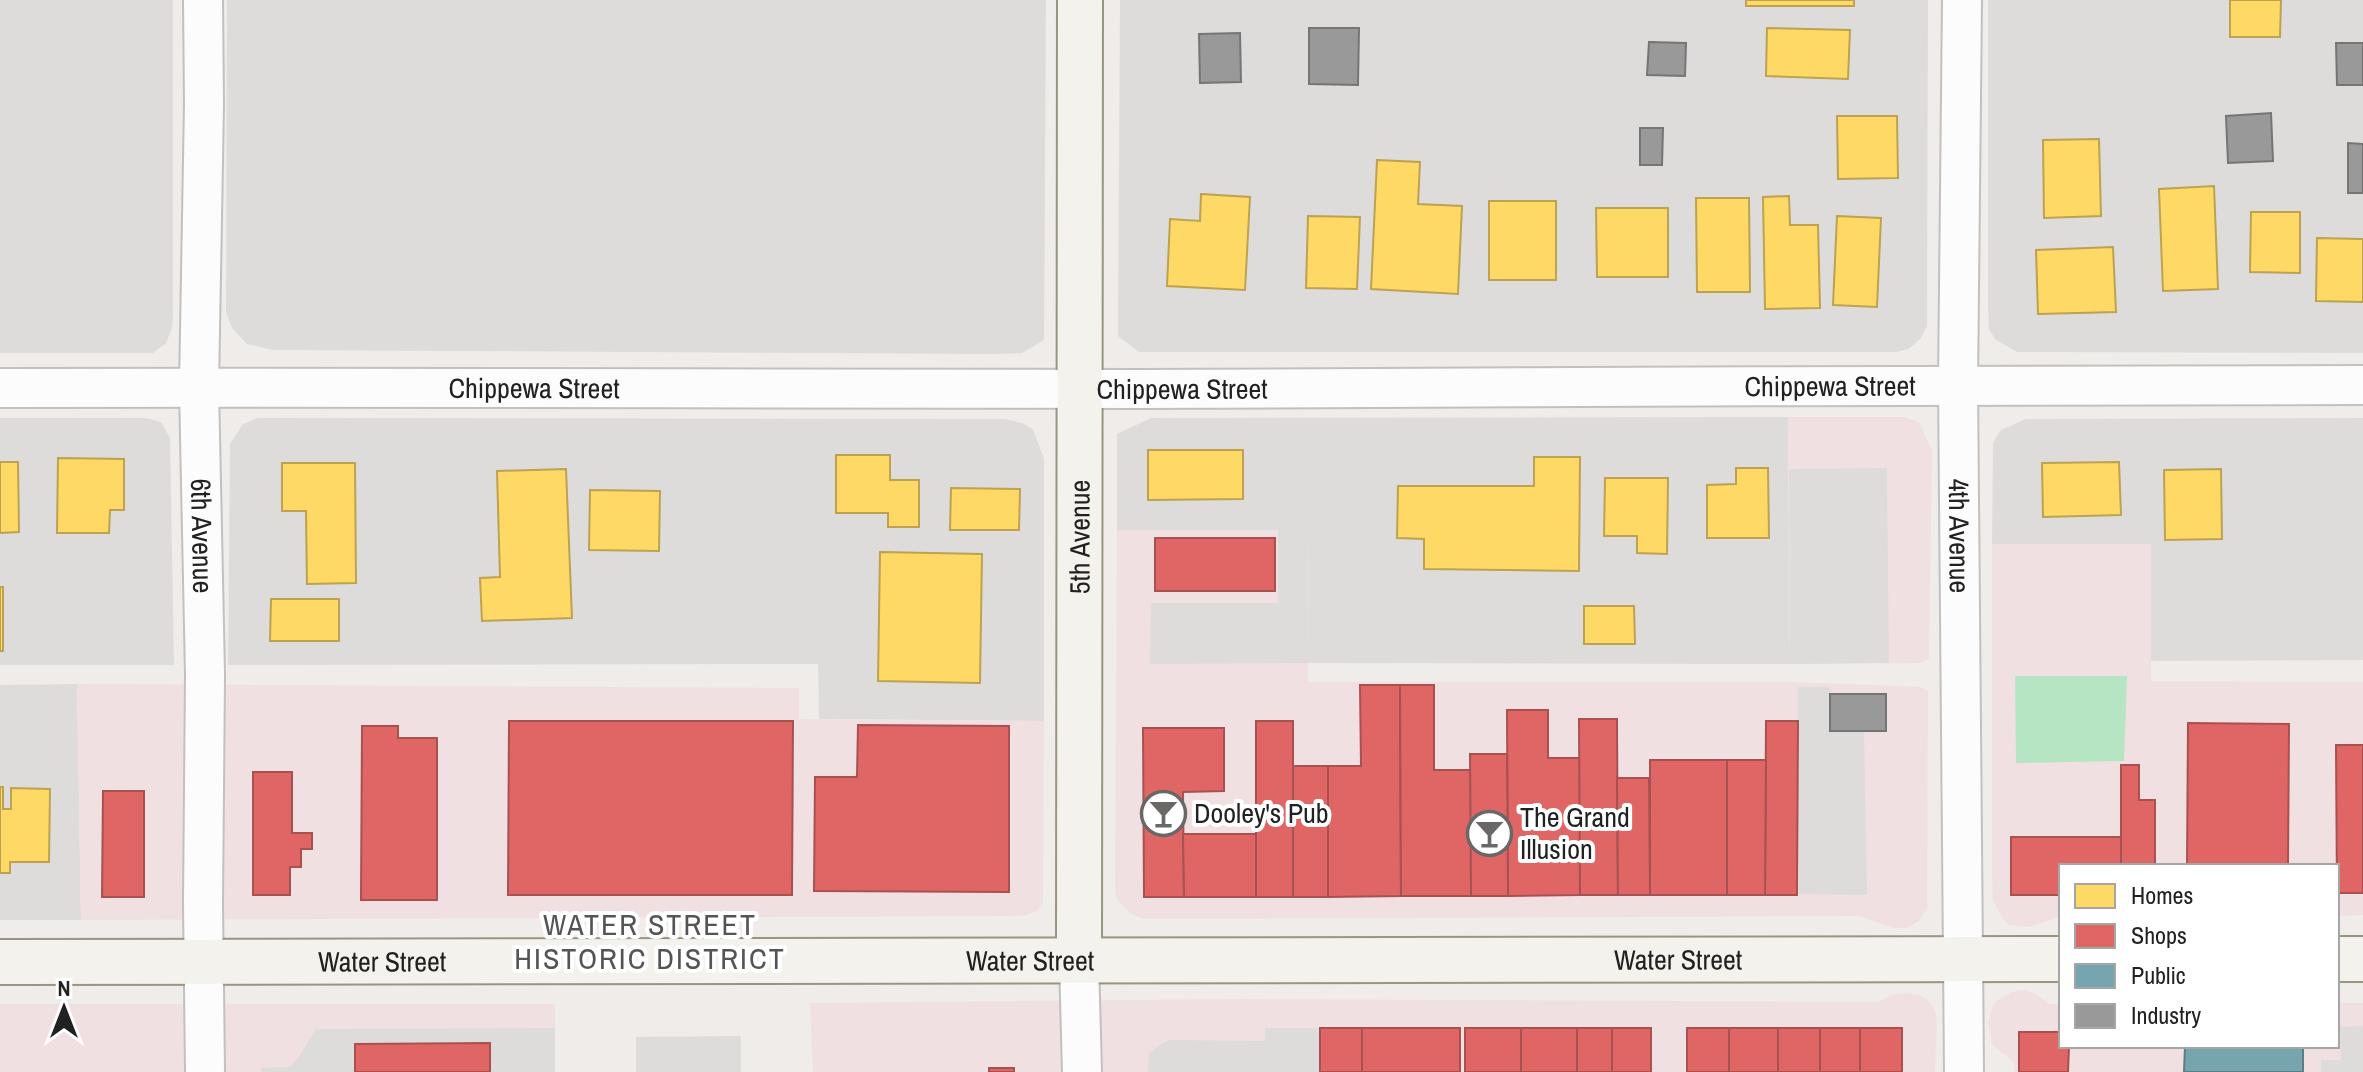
<svg xmlns="http://www.w3.org/2000/svg" width="2363" height="1072" viewBox="0 0 2363 1072" font-family="'Archivo Narrow',sans-serif">
<style>
.residential{fill:#dedcdb}
.commercial{fill:#f1e0e2}
.pitch{fill:#b5e5c2}
.parking{fill:#dddcda}
.homes{fill:#ffd966;stroke:#bca251;stroke-width:2}
.shops{fill:#e06666;stroke:#a75151;stroke-width:2}
.public{fill:#76a5af;stroke:#5c7d84;stroke-width:2}
.industry{fill:#999;stroke:#757575;stroke-width:2}
.lines{fill:none;stroke-linecap:round;stroke-linejoin:round}
.minor-casing{stroke:#c2c1c0;stroke-width:42}
.secondary-casing{stroke:#9a9580;stroke-width:48}
.minor{stroke:#fdfcfc;stroke-width:38}
.secondary{stroke:#f4f2ec;stroke-width:44}
.labels{text-anchor:middle;stroke-width:8;stroke-linejoin:round;paint-order:stroke}
.street-label{font-size:28px;fill:#212121;stroke:#fff}
.poi-label{font-size:28px;fill:#212121;stroke:#fff;text-anchor:start}
.neighbourhood-label{font-size:30px;letter-spacing:2px;fill:#545454;stroke:#fff}
</style>
<rect width="100%" height="100%" fill="#efece9"/>
<g class="residential">
<polygon points="0,0 173,0 173,316 172,328 166,343 153,353 0,353"/>
<polygon points="227,0 1046,0 1044,340 1022,353 996,354 273,350 247,344 232,328 226,312"/>
<polygon points="1120,0 1928,0 1927,326 1921,338 1910,348 1897,352 1139,352 1118,336"/>
<polygon points="1988,0 2363,0 2363,353 2017,352 1995,339 1989,329 1988,306"/>
<polygon points="1788,417 1790,664 1308,663 1307,530 1117,530 1117,434 1151,418"/>
<polygon points="0,418 146,418 161,422 170,438 174,665 0,665"/>
<polygon points="258,418 1005,419 1022,423 1033,429 1044,459 1044,721 819,719 818,664 228,665 230,444 243,424"/>
<polygon points="2363,418 2363,660 2151,661 2151,544 1992,544 1993,443 2001,430 2026,419"/>
<polygon points="77,684 81,920 0,920 0,685"/>
</g>
<g class="commercial">
<polygon points="1788,417 1904,417 1919,422 1932,451 1929,659 1920,663 1790,664"/>
<polygon points="1117,530 1307,530 1308,682 1795,682 1920,687 1928,691 1927,909 1918,922 1907,928 1893,928 1860,916 1146,919 1135,916 1122,906 1116,897 1115,885"/>
<polygon points="1992,544 2151,544 2151,681 2363,682 2363,915 2337,916 2337,866 2061,866 2061,917 2028,927 2009,925 2003,919 1993,900 1992,879"/>
<polygon points="77,684 799,688 799,719 1044,721 1043,902 1038,910 1027,915 1011,916 81,920"/>
<polygon points="2021,990 2034,993 2049,1004 2061,1004 2061,1046 2337,1046 2337,1003 2363,1003 2363,1072 2014,1072 2014,1062 1992,1044 1988,1022 1993,1005 1998,1000 2012,992"/>
<polygon points="1905,993 1919,995 1927,999 1933,1007 1937,1019 1935,1072 813,1072 810,1003 1242,999 1878,1002 1891,995"/>
<rect x="0" y="1004" width="555" height="68"/>
</g>
<polygon class="pitch" points="2015,676 2127,676 2124,761 2016,763"/>
<g class="parking">
<polygon points="1887,468 1889,663 1790,664 1789,469"/>
<polygon points="1278,530 1307,530 1308,663 1150,664 1151,603 1278,603"/>
<polygon points="1784,556 1783,664 1692,664 1694,557"/>
<polygon points="1798,687 1830,687 1830,731 1864,731 1867,895 1799,894"/>
<polygon points="2363,1026 2363,1072 2321,1072 2321,1060 2341,1060 2340,1027"/>
<polygon points="555,1028 555,1072 261,1072 261,1068 290,1067 299,1057 316,1029"/>
<polygon points="1265,1028 1320,1028 1320,1072 1148,1072 1149,1053 1168,1040 1265,1041"/>
<polygon points="741,1036 741,1072 636,1072 636,1037"/>
</g>
<g class="homes">
<rect x="1746" y="0" width="108" height="6"/>
<polygon points="2230,0 2281,0 2280,37 2230,37"/>
<polygon points="1767,28 1850,30 1848,79 1766,76"/>
<polygon points="1837,116 1897,116 1898,178 1838,179"/>
<polygon points="2099,139 2101,216 2044,218 2043,140"/>
<polygon points="1377,160 1420,162 1418,204 1462,206 1458,294 1371,289"/>
<polygon points="2214,186 2218,289 2163,291 2159,189"/>
<polygon points="1201,194 1250,197 1245,290 1167,286 1170,219 1200,221"/>
<polygon points="1789,196 1790,225 1818,225 1820,308 1765,309 1763,197"/>
<polygon points="1696,198 1749,198 1750,292 1697,292"/>
<rect x="1489" y="201" width="67" height="79"/>
<polygon points="1596,208 1668,208 1668,277 1597,277"/>
<polygon points="2251,212 2300,212 2300,273 2250,272"/>
<polygon points="1308,216 1360,217 1357,289 1306,288"/>
<polygon points="1837,216 1881,218 1877,307 1833,305"/>
<polygon points="2317,238 2363,239 2363,302 2316,301"/>
<polygon points="2113,247 2116,312 2038,314 2036,250"/>
<polygon points="1148,450 1243,450 1243,499 1148,500"/>
<polygon points="836,455 890,455 890,480 919,480 919,527 888,527 888,513 836,513"/>
<polygon points="1534,457 1580,457 1579,571 1424,569 1424,539 1397,538 1398,486 1534,486"/>
<polygon points="58,458 124,459 124,510 110,510 109,533 57,533"/>
<polygon points="0,462 18,462 19,532 0,533"/>
<polygon points="2119,462 2121,515 2043,517 2042,463"/>
<polygon points="282,463 355,463 356,583 307,584 306,511 282,511"/>
<polygon points="1736,468 1768,468 1769,538 1707,538 1707,485 1736,484"/>
<polygon points="566,469 572,618 482,621 480,578 500,577 497,471"/>
<polygon points="2221,469 2222,539 2165,540 2164,470"/>
<polygon points="1605,478 1668,478 1667,554 1637,553 1637,536 1604,536"/>
<polygon points="951,488 1020,489 1019,530 950,530"/>
<polygon points="590,490 660,491 659,551 589,550"/>
<polygon points="880,552 982,554 980,683 878,681"/>
<rect x="0" y="587" width="3" height="64"/>
<polygon points="271,599 339,599 339,641 270,641"/>
<polygon points="1584,606 1634,606 1635,644 1584,644"/>
<polygon points="0,787 3,787 3,809 11,809 11,788 50,789 49,862 10,862 10,873 0,873"/>
</g>
<g class="shops">
<rect x="1155" y="538" width="120" height="53"/>
<polygon points="1360,685 1400,685 1401,896 1328,897 1328,766 1361,766"/>
<polygon points="1400,685 1434,685 1434,770 1471,770 1471,896 1401,896"/>
<polygon points="1507,710 1548,710 1548,758 1580,758 1580,895 1508,896"/>
<polygon points="1579,719 1617,719 1618,895 1580,895"/>
<polygon points="509,721 793,721 792,895 508,895"/>
<rect x="1256" y="721" width="37" height="176"/>
<polygon points="1766,721 1798,721 1797,895 1765,895"/>
<polygon points="2188,723 2289,724 2288,866 2187,866"/>
<polygon points="858,725 1009,726 1009,892 814,891 815,777 857,777"/>
<polygon points="362,726 398,726 398,738 437,738 437,900 361,900"/>
<polygon points="1143,728 1224,728 1224,791 1183,792 1184,897 1144,897"/>
<polygon points="2336,745 2363,745 2363,893 2337,893"/>
<polygon points="1470,754 1507,754 1508,896 1471,896"/>
<rect x="1650" y="760" width="77" height="135"/>
<polygon points="1727,760 1766,760 1765,895 1727,895"/>
<polygon points="2121,765 2139,765 2139,800 2155,800 2155,866 2121,866"/>
<rect x="1293" y="766" width="35" height="131"/>
<polygon points="253,772 292,772 292,833 312,833 312,849 301,849 301,867 290,867 290,895 253,895"/>
<polygon points="1617,778 1649,778 1650,895 1618,895"/>
<polygon points="103,791 144,791 144,897 102,897"/>
<polygon points="1183,834 1256,834 1256,897 1184,897"/>
<polygon points="2011,837 2121,837 2121,866 2061,866 2061,895 2011,895"/>
<rect x="1320" y="1028" width="42" height="44"/>
<rect x="1362" y="1028" width="98" height="44"/>
<rect x="1465" y="1028" width="56" height="44"/>
<rect x="1521" y="1028" width="56" height="44"/>
<rect x="1577" y="1028" width="35" height="44"/>
<rect x="1612" y="1028" width="39" height="44"/>
<rect x="1687" y="1028" width="42" height="44"/>
<rect x="1729" y="1028" width="49" height="44"/>
<rect x="1778" y="1028" width="42" height="44"/>
<rect x="1820" y="1028" width="40" height="44"/>
<rect x="1860" y="1028" width="42" height="44"/>
<polygon points="2019,1032 2061,1032 2061,1046 2069,1046 2068,1072 2019,1072"/>
<polygon points="490,1043 490,1072 355,1072 355,1044"/>
<rect x="989" y="1068" width="25" height="4"/>
</g>
<polygon class="public" points="2185,1046 2303,1046 2303,1072 2184,1072"/>
<g class="industry">
<polygon points="1309,28 1359,28 1358,85 1309,84"/>
<polygon points="1240,33 1241,82 1200,83 1199,34"/>
<polygon points="1649,42 1686,43 1685,76 1647,75"/>
<polygon points="2336,43 2363,43 2363,85 2337,85"/>
<polygon points="2271,113 2273,161 2228,163 2226,116"/>
<polygon points="1640,128 1663,128 1662,165 1640,165"/>
<polygon points="2348,143 2363,144 2363,193 2348,193"/>
<rect x="1830" y="694" width="56" height="37"/>
</g>
<g class="lines">
<defs>
<g id="minor">
<path id="s1" d="M203 0 204 104 199 387 205 675 203 903 205 1072"/>
<path id="s2" d="M1962 0 1958 384 1964 1072"/>
<path id="s3" d="M0 388C380 387 760 389 1140 389 1548 388 1955 384 2363 385"/>
<polyline points="1079,961 1082,1072"/>
</g>
<g id="secondary">
<polyline points="2337,959 2363,959"/>
<path id="s4" d="M1079 961 1080 0"/>
<path id="s5" d="M0 962 2061 959"/>
</g>
</defs>
<use href="#minor" class="minor-casing"/>
<use href="#secondary" class="secondary-casing"/>
<use href="#minor" class="minor"/>
<use href="#secondary" class="secondary"/>
</g>
<defs>
<symbol id="bar-ring" viewBox="-11 -11 22 22"><circle r="9.5" fill="#fff" stroke="#696867" stroke-width="1.5"/><path d="M-6-5H6L.8 .8V4.5H3.5V6h-7V4.5H-.8V.8Z" fill="#696867"/></symbol>
</defs>
<g fill-rule="evenodd">
<use href="#bar-ring" x="1138" y="788" width="51" height="51"/>
<use href="#bar-ring" x="1464" y="808" width="51" height="51"/>
</g>
<g class="labels">
<g class="street-label">
<text dy="10" stroke="none"><textPath href="#s3" startOffset="1830">Chippewa Street</textPath></text>
<text dy="10" stroke="none"><textPath href="#s3" startOffset="534">Chippewa Street</textPath></text>
<text dy="10" stroke="none"><textPath href="#s3" startOffset="1182">Chippewa Street</textPath></text>
<text dy="10" stroke="none"><textPath href="#s1" startOffset="536">6th Avenue</textPath></text>
<text dy="10" stroke="none"><textPath href="#s4" startOffset="424">5th Avenue</textPath></text>
<text dy="10" stroke="none"><textPath href="#s2" startOffset="536">4th Avenue</textPath></text>
<text dy="10" stroke="none"><textPath href="#s5" startOffset="1678">Water Street</textPath></text>
<text dy="10" stroke="none"><textPath href="#s5" startOffset="1030">Water Street</textPath></text>
<text dy="10" stroke="none"><textPath href="#s5" startOffset="382">Water Street</textPath></text>
</g>
<g class="poi-label">
<text x="1194" y="823">Dooley's Pub</text>
<text x="1520" y="827">The Grand<tspan x="1520" dy="32">Illusion</tspan></text>
</g>
<g class="neighbourhood-label">
<text x="650" y="935">WATER STREET<tspan x="650" dy="34">HISTORIC DISTRICT</tspan></text>
</g>
</g>
<rect x="2059" y="864" width="280" height="184" fill="#ffffff" stroke="#a6a6a6" stroke-width="2"/>
<rect x="2075" y="884" width="40" height="24" fill="#ffd966" stroke="#a6a6a6" stroke-width="2"/>
<text x="2131" y="904" font-size="24" fill="#212121">Homes</text>
<rect x="2075" y="924" width="40" height="24" fill="#e06666" stroke="#a6a6a6" stroke-width="2"/>
<text x="2131" y="944" font-size="24" fill="#212121">Shops</text>
<rect x="2075" y="964" width="40" height="24" fill="#76a5af" stroke="#a6a6a6" stroke-width="2"/>
<text x="2131" y="984" font-size="24" fill="#212121">Public</text>
<rect x="2075" y="1004" width="40" height="24" fill="#999999" stroke="#a6a6a6" stroke-width="2"/>
<text x="2131" y="1024" font-size="24" fill="#212121">Industry</text>
<g transform="translate(64 1008)" stroke="#ffffff" stroke-width="6" paint-order="stroke">
<path d="M0-6L14 30L0 20L-14 30Z" fill="#212121"/>
<text y="-12" font-size="22" font-weight="bold" text-anchor="middle" fill="#212121">N</text>
</g>
</svg>
